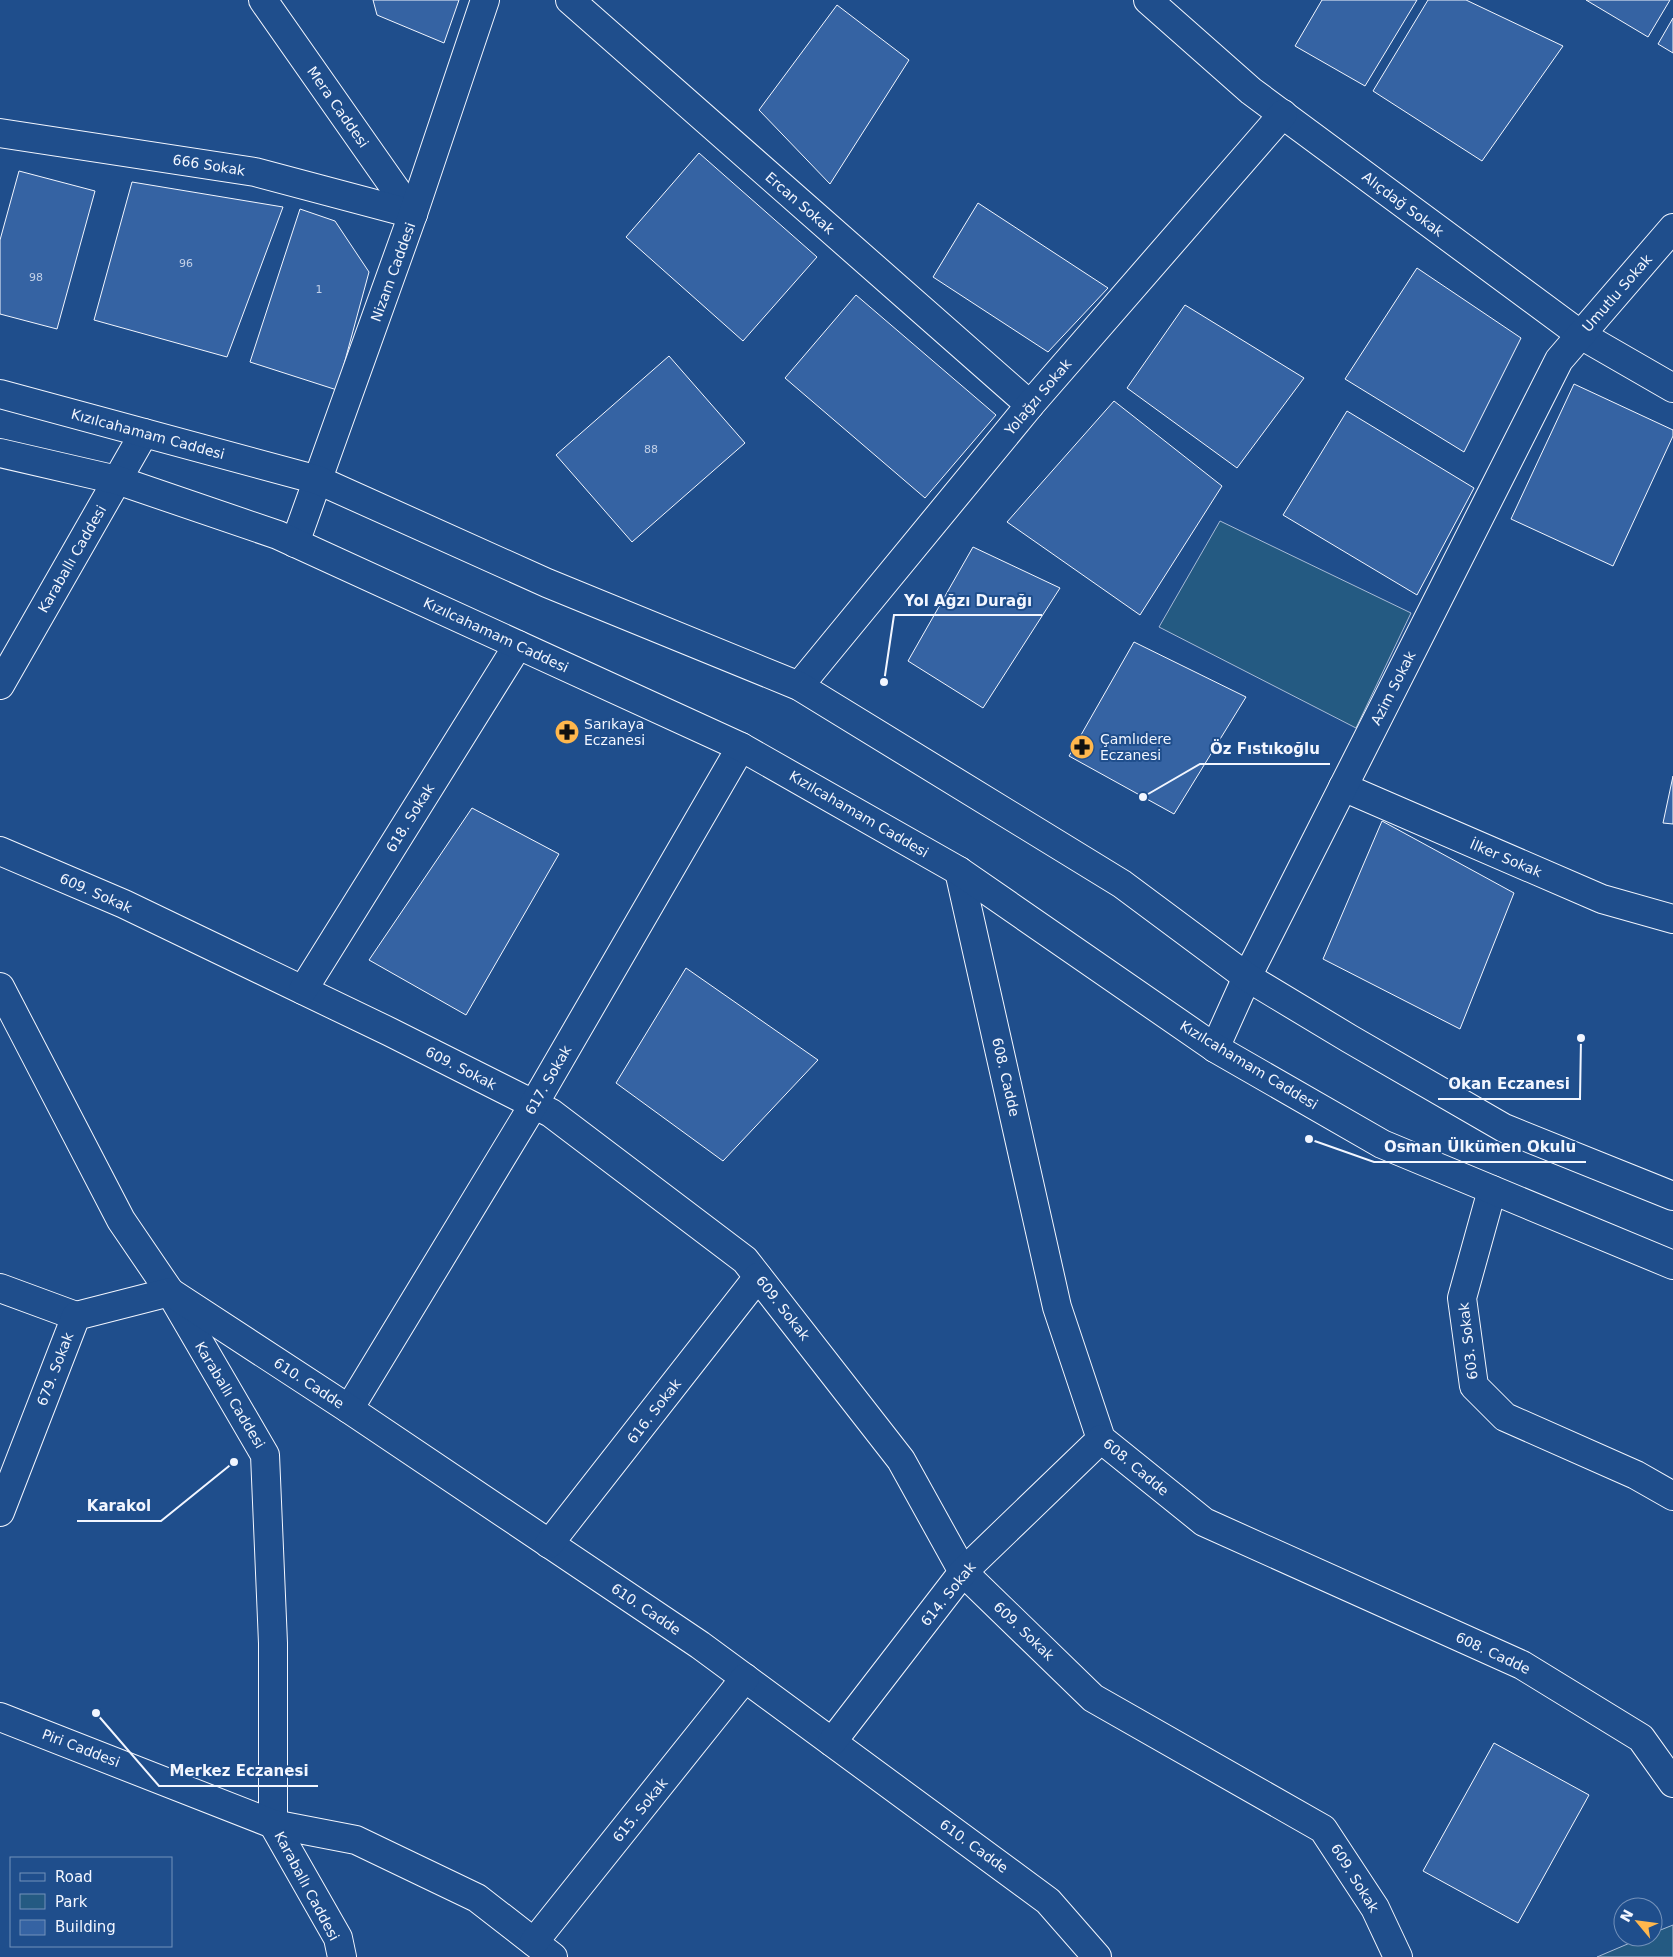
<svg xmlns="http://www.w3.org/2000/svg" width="1673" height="1957" viewBox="0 0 1673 1957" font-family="'DejaVu Sans',sans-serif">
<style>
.green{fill:#245a82;stroke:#a8bbd7}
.building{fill:#3563a3;stroke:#f2f6ff}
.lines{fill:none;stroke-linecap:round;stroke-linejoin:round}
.minor-casing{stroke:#f2f6ff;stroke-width:30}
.major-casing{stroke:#f2f6ff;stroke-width:30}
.minor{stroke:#1f4e8c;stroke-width:28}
.major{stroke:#1f4e8c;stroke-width:28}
.labels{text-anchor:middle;stroke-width:4;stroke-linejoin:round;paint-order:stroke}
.number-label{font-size:11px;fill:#c3d1e8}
.street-label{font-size:14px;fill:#f2f6ff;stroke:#1f4e8c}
.poi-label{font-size:14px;fill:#f2f6ff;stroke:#1f4e8c;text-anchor:start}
.leader{fill:none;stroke:#f2f6ff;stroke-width:2}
.callout-dot{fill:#f2f6ff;stroke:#1f4e8c;stroke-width:2}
.callout-label{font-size:15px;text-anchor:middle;font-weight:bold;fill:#f2f6ff;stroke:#1f4e8c;stroke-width:4;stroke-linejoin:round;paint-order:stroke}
</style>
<rect width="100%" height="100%" fill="#1f4e8c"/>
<g class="green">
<polygon points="1220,521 1411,613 1356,728 1159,627"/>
<polygon points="1673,1925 1673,1957 1597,1957 1644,1937 1653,1937 1653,1933"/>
</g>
<g class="building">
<polygon points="373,0 459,0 444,43 377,15"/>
<polygon points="1322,0 1417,0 1365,86 1295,46"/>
<polygon points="1428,0 1466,0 1563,46 1482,161 1373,91"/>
<polygon points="1586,0 1670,0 1648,37"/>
<polygon points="837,5 909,60 830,184 759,110"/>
<polygon points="1673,18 1673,53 1658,44"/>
<polygon points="699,153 817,257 743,341 626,237"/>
<polygon points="19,171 95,191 57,329 0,314 0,240"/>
<polygon points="132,182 283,207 227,357 94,320"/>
<polygon points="978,203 1108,288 1048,352 933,277"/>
<polygon points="300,209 335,221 369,272 337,390 250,362"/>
<polygon points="1417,268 1521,338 1464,452 1345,379"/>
<polygon points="856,295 996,415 925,498 785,378"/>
<polygon points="1185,305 1304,378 1237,468 1127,388"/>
<polygon points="669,356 745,443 632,542 556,455"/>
<polygon points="1574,384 1673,430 1673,436 1613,566 1511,519"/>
<polygon points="1114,401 1222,486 1140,615 1007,522"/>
<polygon points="1347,411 1474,488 1417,595 1283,515"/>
<polygon points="973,547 1060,588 983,708 908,661"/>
<polygon points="1134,642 1246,697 1174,814 1069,756"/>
<polygon points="1673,776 1673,824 1663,823"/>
<polygon points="472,808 559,854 466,1015 369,960"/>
<polygon points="1382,821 1514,893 1460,1029 1323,959"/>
<polygon points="686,968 818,1060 723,1161 616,1083"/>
<polygon points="1494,1743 1589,1795 1518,1923 1423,1871"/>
</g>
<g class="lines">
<defs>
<g id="minor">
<polyline points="263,0 413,214"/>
<polyline points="570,0 1030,405"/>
<polyline points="1148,0 1251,91 1581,335 1673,388"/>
<polyline points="0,133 255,172 413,214"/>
<polyline points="295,543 413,214 485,0"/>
<polyline points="0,685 144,433"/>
<polyline points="799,686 1030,405 1283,114"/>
<polyline points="1343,787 1602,899 1673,919"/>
<polyline points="0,851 124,904 390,1032 551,1113 745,1260 901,1460 963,1572 1093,1698 1323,1829 1375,1908 1398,1957"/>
<polyline points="959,871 1057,1307 1101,1439 1204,1522 1522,1665 1641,1738 1673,1783"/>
<polyline points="0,987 121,1220 170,1292 265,1455 273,1643 273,1824 338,1938 342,1957"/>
<polyline points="303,990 518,645"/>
<polyline points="1215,1048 1247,977 1559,360 1673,228"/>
<polyline points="1492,1190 1462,1298 1474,1386 1505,1417 1636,1475 1673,1496"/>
<polyline points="0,1288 76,1316"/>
<polyline points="349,1409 534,1104 741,747"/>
<polyline points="0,1512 76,1316 170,1292 349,1409 700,1645 1048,1901 1097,1957"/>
<polyline points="549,1544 758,1277"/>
<polyline points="0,1717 273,1824 356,1840 477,1898 553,1957"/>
<polyline points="832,1742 963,1572 1101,1439"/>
<polyline points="534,1942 745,1678"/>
</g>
<g id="major">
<polyline points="0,394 318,480 547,583 799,686 1122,884 1247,977 1350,1039 1504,1128 1673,1196"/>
<polyline points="0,453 117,480 278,535 741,747 959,871 1215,1048 1382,1144 1673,1265"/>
</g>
</defs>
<use href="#minor" class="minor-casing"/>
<use href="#major" class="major-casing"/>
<use href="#minor" class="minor"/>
<use href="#major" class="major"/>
</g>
<defs>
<symbol id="pharmacy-disc" viewBox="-11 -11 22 22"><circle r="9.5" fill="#ffb74d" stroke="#1f4e8c"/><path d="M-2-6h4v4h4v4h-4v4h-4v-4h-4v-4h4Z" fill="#111"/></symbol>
</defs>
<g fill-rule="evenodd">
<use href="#pharmacy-disc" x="553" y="718" width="28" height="28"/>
<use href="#pharmacy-disc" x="1068" y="733" width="28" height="28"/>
</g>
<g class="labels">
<g class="number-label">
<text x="186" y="267">96</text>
<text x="36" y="281">98</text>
<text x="319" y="293">1</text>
<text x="651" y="453">88</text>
</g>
<g class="street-label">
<text transform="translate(338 107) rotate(55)" y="5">Mera Caddesi</text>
<text transform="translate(209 165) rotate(9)" y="5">666 Sokak</text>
<text transform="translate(800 203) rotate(41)" y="5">Ercan Sokak</text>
<text transform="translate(1403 204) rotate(37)" y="5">Alıçdağ Sokak</text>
<text transform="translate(393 272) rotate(-70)" y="5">Nizam Caddesi</text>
<text transform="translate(1617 293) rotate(-49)" y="5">Umutlu Sokak</text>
<text transform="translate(1038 397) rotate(-50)" y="5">Yolağzı Sokak</text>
<text transform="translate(148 434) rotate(15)" y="5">Kızılcahamam Caddesi</text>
<text transform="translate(72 559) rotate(-60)" y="5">Karaballı Caddesi</text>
<text transform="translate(496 635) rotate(25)" y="5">Kızılcahamam Caddesi</text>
<text transform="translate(1393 688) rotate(-63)" y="5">Azim Sokak</text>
<text transform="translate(859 814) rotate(30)" y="5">Kızılcahamam Caddesi</text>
<text transform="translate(410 818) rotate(-58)" y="5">618. Sokak</text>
<text transform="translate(1506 858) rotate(23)" y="5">İlker Sokak</text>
<text transform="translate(96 893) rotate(24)" y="5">609. Sokak</text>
<text transform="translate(1249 1065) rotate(31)" y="5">Kızılcahamam Caddesi</text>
<text transform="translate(461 1068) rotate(27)" y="5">609. Sokak</text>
<text transform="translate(1006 1077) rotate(77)" y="5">608. Cadde</text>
<text transform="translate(548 1080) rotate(-60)" y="5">617. Sokak</text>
<text transform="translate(783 1308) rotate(52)" y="5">609. Sokak</text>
<text transform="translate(1468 1341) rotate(-97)" y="5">603. Sokak</text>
<text transform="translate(55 1369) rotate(-69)" y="5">679. Sokak</text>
<text transform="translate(309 1383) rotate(33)" y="5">610. Cadde</text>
<text transform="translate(230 1395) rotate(59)" y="5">Karaballı Caddesi</text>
<text transform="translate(654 1411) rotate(-52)" y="5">616. Sokak</text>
<text transform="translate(1136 1467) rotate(40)" y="5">608. Cadde</text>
<text transform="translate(948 1594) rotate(-51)" y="5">614. Sokak</text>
<text transform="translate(646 1609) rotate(34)" y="5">610. Cadde</text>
<text transform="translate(1024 1631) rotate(44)" y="5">609. Sokak</text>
<text transform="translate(1493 1653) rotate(25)" y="5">608. Cadde</text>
<text transform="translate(81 1748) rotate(21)" y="5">Piri Caddesi</text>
<text transform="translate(640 1810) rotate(-51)" y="5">615. Sokak</text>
<text transform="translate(974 1846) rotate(36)" y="5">610. Cadde</text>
<text transform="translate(1355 1878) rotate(58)" y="5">609. Sokak</text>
<text transform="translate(307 1886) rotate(62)" y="5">Karaballı Caddesi</text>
</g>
<g class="poi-label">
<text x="584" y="729">Sarıkaya<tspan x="584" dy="16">Eczanesi</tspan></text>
<text x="1100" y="744">Çamlıdere<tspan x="1100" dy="16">Eczanesi</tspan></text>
</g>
</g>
<path class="leader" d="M884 682L894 615H1042M1143 797L1200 764H1330M1581 1038L1580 1099H1438M1309 1139L1374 1162H1586M234 1462L161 1521H77M96 1713L159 1786H318"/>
<g class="callout-dot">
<circle cx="884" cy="682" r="5"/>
<circle cx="1143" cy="797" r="5"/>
<circle cx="1581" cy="1038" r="5"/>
<circle cx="1309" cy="1139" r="5"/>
<circle cx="234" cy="1462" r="5"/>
<circle cx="96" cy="1713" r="5"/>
</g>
<g class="callout-label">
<text x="968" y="606">Yol Ağzı Durağı</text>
<text x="1265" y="754">Öz Fıstıkoğlu</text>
<text x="1509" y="1089">Okan Eczanesi</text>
<text x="1480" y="1152">Osman Ülkümen Okulu</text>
<text x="119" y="1511">Karakol</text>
<text x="239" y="1776">Merkez Eczanesi</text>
</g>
<rect x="10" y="1857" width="162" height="90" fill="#1f4e8c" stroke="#7391ba"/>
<rect x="20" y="1873" width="25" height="8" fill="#1f4e8c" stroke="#7391ba"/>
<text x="55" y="1882" font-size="15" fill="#f2f6ff">Road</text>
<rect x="20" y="1894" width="25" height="15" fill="#245a82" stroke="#7391ba"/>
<text x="55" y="1907" font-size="15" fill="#f2f6ff">Park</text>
<rect x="20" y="1920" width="25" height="15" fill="#3563a3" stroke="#7391ba"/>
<text x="55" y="1932" font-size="15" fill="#f2f6ff">Building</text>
<g transform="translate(1638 1922) rotate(299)"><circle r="24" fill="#1f4e8c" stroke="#7391ba"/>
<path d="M0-4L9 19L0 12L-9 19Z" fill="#ffb74d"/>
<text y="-8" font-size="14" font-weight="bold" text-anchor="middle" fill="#f2f6ff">N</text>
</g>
</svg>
